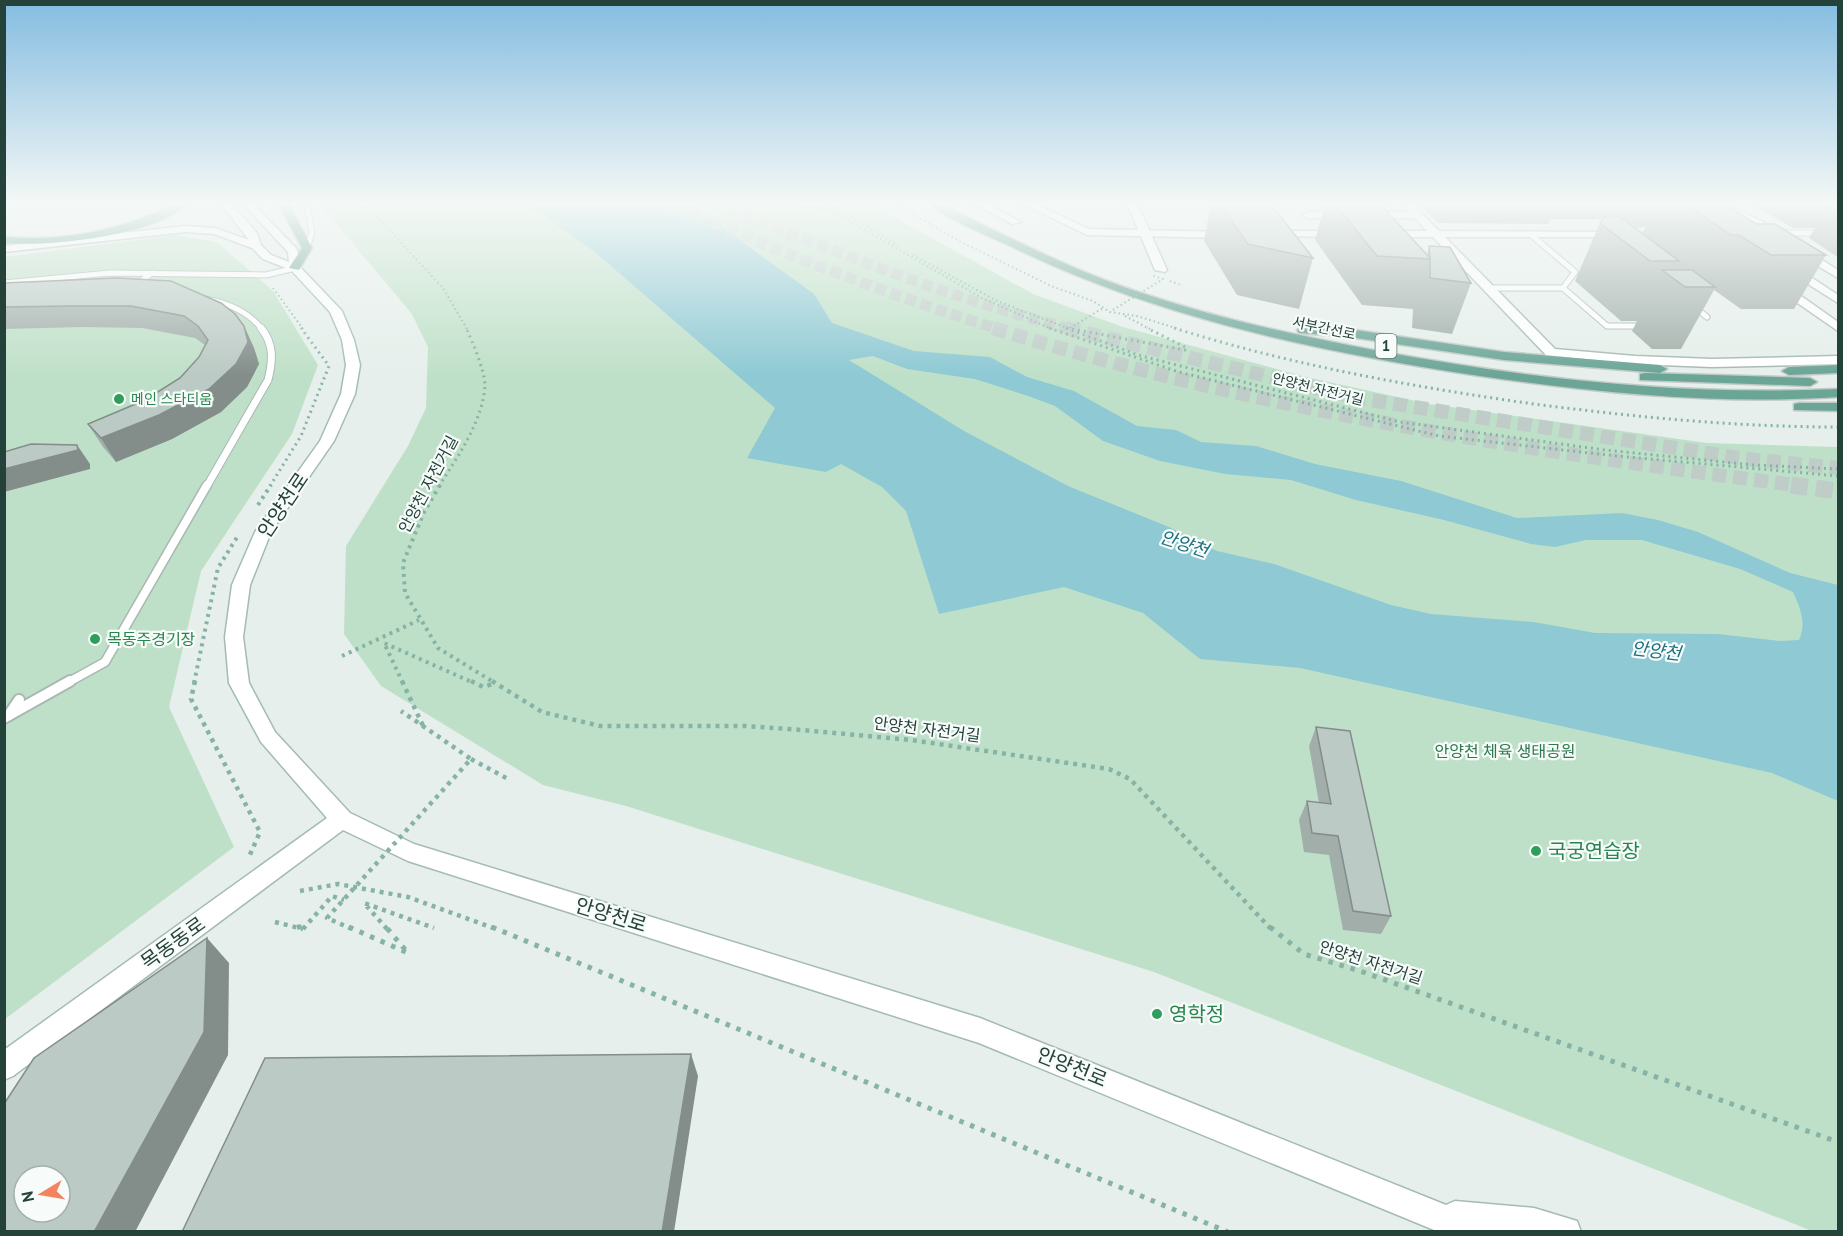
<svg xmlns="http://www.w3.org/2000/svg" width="1843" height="1236" viewBox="0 0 1843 1236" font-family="'PT Sans','Noto Sans KR',sans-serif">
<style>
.green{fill:#bfe0c8}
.water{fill:#8ec9d4;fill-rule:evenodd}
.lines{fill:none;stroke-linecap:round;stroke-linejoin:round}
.highway-tunnel-far2{stroke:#bfccc8;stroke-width:11;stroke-dasharray:11 5;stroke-linecap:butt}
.highway-tunnel-far1{stroke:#bfccc8;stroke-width:14;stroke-dasharray:14 7;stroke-linecap:butt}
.highway-tunnel{stroke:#bfccc8;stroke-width:17;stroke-dasharray:17 8;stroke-linecap:butt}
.lane-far3-casing{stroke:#a8b8b2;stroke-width:7}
.lane-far2-casing{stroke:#a8b8b2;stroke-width:9}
.lane-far1-casing{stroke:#a8b8b2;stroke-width:11}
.lane-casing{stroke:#a8b8b2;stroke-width:14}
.street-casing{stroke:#a8b8b2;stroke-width:3}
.secondary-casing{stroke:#a4bbb3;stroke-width:3}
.primary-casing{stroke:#c2cac8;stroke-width:3}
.path-far4{stroke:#86b3a5;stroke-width:2;stroke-dasharray:1.5 3;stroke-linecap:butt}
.path-far3{stroke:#86b3a5;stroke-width:3;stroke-dasharray:2 4;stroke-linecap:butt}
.path-far2{stroke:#86b3a5;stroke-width:4;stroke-dasharray:3 4.5;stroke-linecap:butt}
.path-far1{stroke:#86b3a5;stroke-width:4.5;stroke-dasharray:4 5;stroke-linecap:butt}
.path{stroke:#86b3a5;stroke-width:5;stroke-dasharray:4.5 7;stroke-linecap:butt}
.lane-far3{stroke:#fff;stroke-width:5}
.lane-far2{stroke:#fff;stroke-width:7}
.lane-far1{stroke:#fff;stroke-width:8}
.lane{stroke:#fff;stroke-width:10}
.street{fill:#fff;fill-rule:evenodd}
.secondary{fill:#fff;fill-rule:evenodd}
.primary{fill:#6aa596;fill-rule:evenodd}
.path-bridge-far2{stroke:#86b3a5;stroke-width:2;stroke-dasharray:1.5 3;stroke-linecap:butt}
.path-bridge-far1{stroke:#86b3a5;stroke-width:4.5;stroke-dasharray:4 5;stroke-linecap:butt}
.path-bridge{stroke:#86b3a5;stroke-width:5;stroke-dasharray:4.5 7;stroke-linecap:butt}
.wall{fill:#a1aea9;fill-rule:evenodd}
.shaded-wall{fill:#838d89}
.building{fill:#bbcac4;stroke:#838d89;stroke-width:1.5;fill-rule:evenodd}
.leisure-dot{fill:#2e9e5b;stroke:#f7fbf9;stroke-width:2}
.labels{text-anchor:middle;stroke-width:4.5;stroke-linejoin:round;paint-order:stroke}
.far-street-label{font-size:14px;fill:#24423a;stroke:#f7fbf9}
.far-leisure-label{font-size:14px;fill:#27864d;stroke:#f7fbf9;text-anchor:start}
.shield{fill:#f7fbf9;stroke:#637a73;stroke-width:1.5}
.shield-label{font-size:15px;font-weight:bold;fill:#24423a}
.street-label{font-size:16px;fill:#24423a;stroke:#f7fbf9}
.leisure-label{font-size:16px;fill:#27864d;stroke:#f7fbf9;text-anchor:start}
.park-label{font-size:16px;fill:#2d7a4b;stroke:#f7fbf9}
.water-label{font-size:18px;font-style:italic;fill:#1c6f80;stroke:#f7fbf9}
.near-street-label{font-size:20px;fill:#24423a;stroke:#f7fbf9}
.near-leisure-label{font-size:20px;fill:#27864d;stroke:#f7fbf9;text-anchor:start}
</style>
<rect width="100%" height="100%" fill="#e6efeb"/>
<g class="green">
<polygon points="319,203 868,203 1033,294 1123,327 1306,377 1429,404 1707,443 1838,447 1838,1231 1812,1231 1154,972 626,806 543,785 381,686 344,634 346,546 408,446 426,408 428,347 412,314"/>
<polygon points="176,235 217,242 273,291 318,365 292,434 201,571 169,707 234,847 5,1019 5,257"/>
</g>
<path class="water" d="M527 203H689L814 294 832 323 914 351 990 357 1027 377 1074 391 1137 426 1176 430 1201 442 1256 446 1315 464 1401 481 1517 518 1622 513 1658 520 1698 532 1790 573 1838 585V801L1772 773 1300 668 1200 659 1143 613 1064 587 939 614 906 511 882 487 841 464 826 472 747 458 775 408 596 253ZM873 356 907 369 975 379 1031 397 1055 406 1103 441 1160 461 1225 474 1291 480 1356 500 1444 520 1531 544 1555 547 1586 540H1642L1740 569 1793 592C1800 608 1807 623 1799 640L1780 641 1718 634 1595 633 1534 622 1431 614 1391 605 1274 564 1217 551 1169 527 1068 486 964 431 849 360Z"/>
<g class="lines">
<g class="highway-tunnel-far2">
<path d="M668 203C776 251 886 294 998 329"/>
<path d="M713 203C831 249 949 299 1072 329"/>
</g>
<g class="highway-tunnel-far1">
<path d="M993 328C1256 410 1530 451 1802 486"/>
<polyline points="1066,328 1363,399 1739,458 1838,468"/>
</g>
<polyline class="highway-tunnel" points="1791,485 1838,491"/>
<defs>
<g id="lane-far3">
<polyline points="307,203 312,233 307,248"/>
<polyline points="1779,233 1838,233"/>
<polyline points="4,283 110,273 266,275 295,268"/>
<polyline points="137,288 138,283 152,273"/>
<polyline points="1488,288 1563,288 1575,272 1530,234"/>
<polyline points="1563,288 1607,326 1645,326"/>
<path d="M198 298C223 301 246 309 262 329"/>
<polyline points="1692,305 1707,317"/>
</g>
<path id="lane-far2" d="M207 486 268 380C273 360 274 344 261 328"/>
<polyline id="lane-far1" points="67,683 105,662 207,485"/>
<g id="lane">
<polyline points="9,715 19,700"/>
<polyline points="4,718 70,681"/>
</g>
<g id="street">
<polygon points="973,203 985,203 1021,222 1012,224"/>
<polygon points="1021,203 1033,203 1089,229 1230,232 1235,235 1230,238 1087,235"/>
<polygon points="1401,203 1411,203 1439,231 1624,232 1624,236 1620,237 1445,237 1555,349 1635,356 1712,359 1838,356 1838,364 1712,367 1635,364 1546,355 1433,237 1383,237 1378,234 1383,231 1427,231 1415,218 1308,218 1303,215 1308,212 1409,212"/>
<path d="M1702 203C1725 202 1768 221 1784 237L1775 239 1736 217Z"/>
<polygon points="1272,231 1341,231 1346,234 1341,237 1268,236 1267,234"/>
<polygon points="1798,250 1806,250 1838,270 1838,278 1798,254"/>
<polygon points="1776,284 1784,284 1838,322 1838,331 1776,288"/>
</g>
<g id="secondary">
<polygon points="220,203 230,203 257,233 261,245 271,255 289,262 288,252 242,203 252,203 297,249 300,267 342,311 354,340 360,365 355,394 334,441 271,532 250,585 243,637 249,683 275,732 350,813 414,844 980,1018 1446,1205 1455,1201 1534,1208 1577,1221 1581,1232 1439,1232 979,1043 408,861 343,830 13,1076 4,1080 4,1050 327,818 261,742 229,683 225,637 232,585 255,532 320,441 341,394 346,365 342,340 330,312 291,270 263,259 252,248 214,234 185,232 4,252 4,246 185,226 215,228 249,240"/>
<polygon points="1127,203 1137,203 1167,270 1165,272 1155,270"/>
<polygon points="1786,266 1794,266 1838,295 1838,303 1786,270"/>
</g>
<g id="primary">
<path d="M177 203H189C153 236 52 247 4 243V237C65 242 123 230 177 203Z"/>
<polygon points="278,203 288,203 312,248 299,270 289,268 302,248"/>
<path d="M928 203H940C994 230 1048 258 1105 280 1193 313 1287 334 1379 351 1531 379 1684 396 1838 389V397C1719 405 1598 393 1480 376 1320 352 1158 318 1012 247 989 236 945 219 928 203Z"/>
<polygon points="1303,326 1349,329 1504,352 1660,365 1667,369 1660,373 1504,360 1349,337 1299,333 1297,330"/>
<polygon points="1838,365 1838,373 1789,375 1782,371 1789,367"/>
<polygon points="1645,373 1810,378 1817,382 1810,386 1640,380 1640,374"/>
<polygon points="1799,403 1838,403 1838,411 1794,410 1794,404"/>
</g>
</defs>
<use href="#lane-far3" class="lane-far3-casing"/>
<use href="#lane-far2" class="lane-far2-casing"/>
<use href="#lane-far1" class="lane-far1-casing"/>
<use href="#lane" class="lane-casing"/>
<use href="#street" class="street-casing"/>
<use href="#secondary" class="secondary-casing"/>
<use href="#primary" class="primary-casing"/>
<g class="path-far4">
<polyline points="364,203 443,288 467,329"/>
<polyline points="785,203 829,209 982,298 1052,329"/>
<polyline points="828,203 899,246"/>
<polyline points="893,203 961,242 1051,286 1093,301 1110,312 1137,316 1179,329"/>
<polyline points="913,255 997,301 1070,329"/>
<polyline points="1170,281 1181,285"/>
<polyline points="273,288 303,329"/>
<polyline points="1125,316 1150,329"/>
<polyline points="1070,328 1103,308"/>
</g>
<g class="path-far3">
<polyline points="1049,328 1179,372 1439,436 1617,456 1838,476"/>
<polyline points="1066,328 1138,355 1400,422 1605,450 1753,465 1838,469"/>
<path d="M1174 328C1291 365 1413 387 1534 404 1635 417 1736 427 1838 427"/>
<polyline points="1072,329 1185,350 1187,348 1147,328"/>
<polyline points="270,486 301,436 329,366 301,328"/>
<path d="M439 486C458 456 483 421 485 385 485 372 472 340 466 328"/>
</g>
<g class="path-far2">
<polyline points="440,485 424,512 403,563 405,593 438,648 495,683"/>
<polyline points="258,505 271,485"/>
<polyline points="342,656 419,620"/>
<polyline points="194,683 218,568 239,534"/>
<polyline points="403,683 384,643 474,683"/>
</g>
<g class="path-far1">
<polyline points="195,681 191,699 260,832 248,859"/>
<polyline points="402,681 424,728"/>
<polyline points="471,681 483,687 495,683"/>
<polyline points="492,681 542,712 600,726 745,726 802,730 911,740 1109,769 1130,779 1271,929"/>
<polyline points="471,759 508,779"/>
<polyline points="300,891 338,884 408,897 496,929"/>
<polyline points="275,922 303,929"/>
<polyline points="303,929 332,896 344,900"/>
</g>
<g class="path">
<polyline points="297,927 304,927"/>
<polyline points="492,927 1228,1232"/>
<polyline points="1270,927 1304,954 1363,972 1838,1142"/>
</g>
<use href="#lane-far3" class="lane-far3"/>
<use href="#lane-far2" class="lane-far2"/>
<use href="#lane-far1" class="lane-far1"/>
<use href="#lane" class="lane"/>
<use href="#street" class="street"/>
<use href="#secondary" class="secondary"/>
<use href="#primary" class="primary"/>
<polyline class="path-bridge-far2" points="1113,310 1163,279 1153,276"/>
<g class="path-bridge-far1">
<polyline points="352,929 327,918 471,759 401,711"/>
<polyline points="387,929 364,903 434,928"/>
</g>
<polyline class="path-bridge" points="349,927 408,953 386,927"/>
</g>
<g class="wall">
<rect x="1067" y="203" width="21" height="1"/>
<polygon points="1211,203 1270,203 1313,258 1299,309 1237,295 1204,241"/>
<polygon points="1325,203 1379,203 1427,255 1429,246 1471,283 1452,334 1412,328 1413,309 1362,305 1315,240"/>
<path d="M1418 203H1722L1756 224 1826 255 1794 309H1741L1714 290 1681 349H1652L1632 331 1637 321H1621L1575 281 1600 223 1603 219H1551L1548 224 1438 223ZM1646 227 1642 234 1634 228Z"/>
<polygon points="1750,203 1839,203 1839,258 1809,238 1815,228 1793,228"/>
<polygon points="4,283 244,326 254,348 259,364 247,387 221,412 172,439 116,462 103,447 88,424 145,400 180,378 199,357 205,345 195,338 142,328 82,327 4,329"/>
<polygon points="1316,727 1391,916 1381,934 1343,930 1329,855 1304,852 1299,820 1307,801 1319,803 1309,746"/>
</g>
<g class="shaded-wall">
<polygon points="244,326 254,348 259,364 247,387 221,412 172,439 116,462 101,438 159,415"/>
<polygon points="77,445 90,464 90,469 4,492 4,469"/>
<polygon points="207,938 229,963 228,1055 135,1232 94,1232"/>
<polygon points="691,1054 698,1076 674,1232 662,1232"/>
</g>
<g class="building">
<polygon points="1219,203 1270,203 1313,258 1248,244"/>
<polygon points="1334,203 1379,203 1430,258 1429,246 1450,247 1471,283 1430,278 1430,259 1377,256"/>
<polygon points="1684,203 1722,203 1756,224 1775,224 1826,255 1771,255 1739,235 1731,235"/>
<polygon points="1839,206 1839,214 1828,207"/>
<polygon points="1605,216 1619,216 1679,261 1650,261 1600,223"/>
<polygon points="1662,270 1692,270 1715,287 1685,287"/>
<polygon points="117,278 171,281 221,303 235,314 244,326 248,342 236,364 209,389 159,415 101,438 88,424 145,400 180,378 199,357 208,340 198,326 184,316 131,306 69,306 4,307 4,283"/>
<polygon points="31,444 77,445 78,450 4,469 4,452"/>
<polygon points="1316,727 1350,731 1391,916 1353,911 1338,836 1312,833 1307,801 1331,804"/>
<path d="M207 938 204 1032 94 1232H4V1104L34 1058ZM24 1176H60V1212H24Z"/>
<polygon points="691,1054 662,1232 182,1232 265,1058"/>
</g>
<linearGradient id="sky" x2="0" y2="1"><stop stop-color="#84bce0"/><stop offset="0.54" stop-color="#f4f8f6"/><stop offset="1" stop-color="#f4f8f6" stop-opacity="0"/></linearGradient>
<rect width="1843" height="376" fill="url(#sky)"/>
<g class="leisure-dot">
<circle cx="119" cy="399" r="6"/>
<circle cx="95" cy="639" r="6"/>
<circle cx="1536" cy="851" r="6"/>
<circle cx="1157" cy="1014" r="6"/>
</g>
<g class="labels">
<g class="far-street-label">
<text transform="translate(1324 328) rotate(12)" y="5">서부간선로</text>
<text transform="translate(1318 389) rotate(14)" y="5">안양천 자전거길</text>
</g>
<g class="far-leisure-label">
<text x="131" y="404">메인 스타디움</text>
</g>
<rect class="shield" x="1375.5" y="334" width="21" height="24" rx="4.5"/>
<g class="shield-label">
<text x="1386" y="351">1</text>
</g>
<g class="street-label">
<text transform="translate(428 484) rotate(-62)" y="6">안양천 자전거길</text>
<text transform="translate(927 729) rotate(7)" y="6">안양천 자전거길</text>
<text transform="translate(1371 962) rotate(18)" y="6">안양천 자전거길</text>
</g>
<g class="leisure-label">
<text x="107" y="645">목동주경기장</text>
</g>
<g class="park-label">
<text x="1505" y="757">안양천 체육 생태공원</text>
</g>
<g class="water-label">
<text transform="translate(1184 544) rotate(18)" y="6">안양천</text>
<text transform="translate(1656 651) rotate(7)" y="6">안양천</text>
</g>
<g class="near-street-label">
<text transform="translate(283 505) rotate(-56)" y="7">안양천로</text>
<text transform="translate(611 915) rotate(17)" y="7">안양천로</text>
<text transform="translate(173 943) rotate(-36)" y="7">목동동로</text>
<text transform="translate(1072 1067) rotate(22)" y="7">안양천로</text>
</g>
<g class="near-leisure-label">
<text x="1548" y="858">국궁연습장</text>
<text x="1169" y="1021">영학정</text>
</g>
</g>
<rect width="1843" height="1236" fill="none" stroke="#24423a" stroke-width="12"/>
<g transform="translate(42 1194) rotate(259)"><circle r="28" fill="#f7fbf9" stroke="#a3b1ad" stroke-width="1.5"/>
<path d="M0-4.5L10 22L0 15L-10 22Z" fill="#f4845f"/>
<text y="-9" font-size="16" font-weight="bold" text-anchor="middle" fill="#24423a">N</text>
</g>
</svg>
